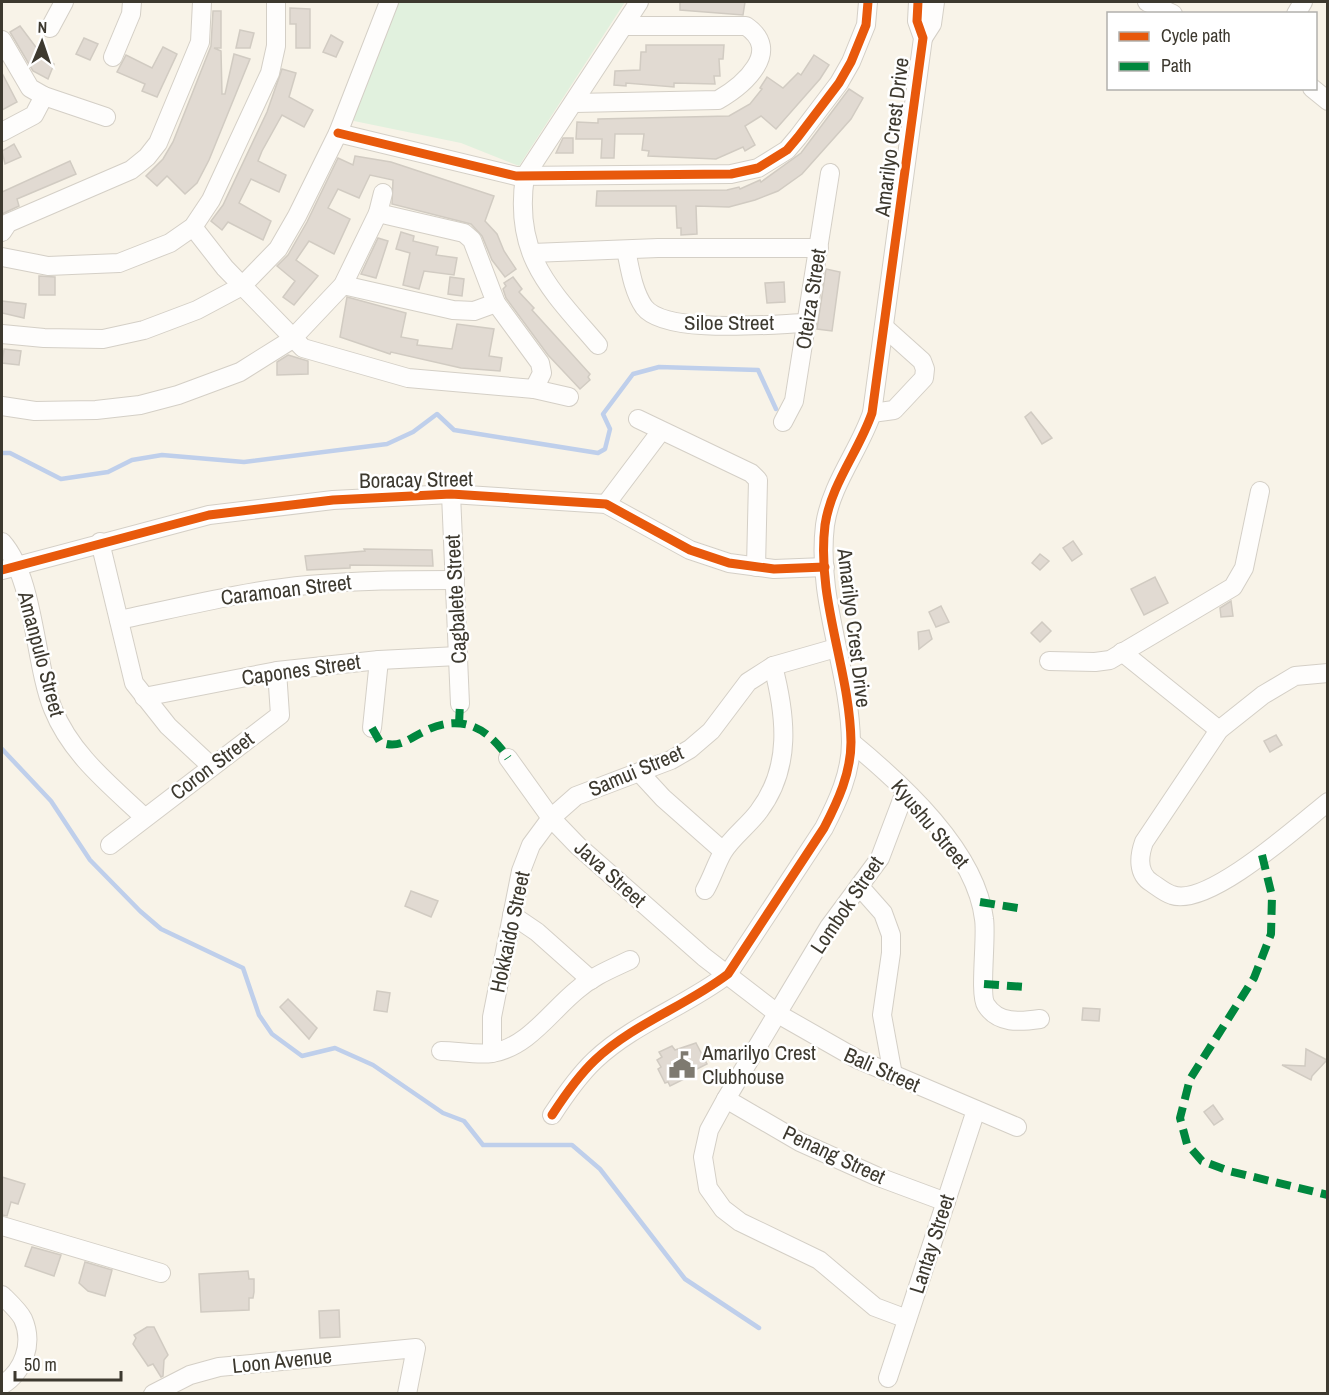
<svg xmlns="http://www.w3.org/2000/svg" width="1329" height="1395" viewBox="0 0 1329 1395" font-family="'Archivo Narrow',sans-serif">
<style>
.green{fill:#e1f1de}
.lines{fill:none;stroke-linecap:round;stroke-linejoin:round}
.stream{stroke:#bfcfeb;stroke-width:4.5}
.building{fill:#e1dad2;stroke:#d1cbc2;stroke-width:1.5}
.minor-casing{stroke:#d4cfc6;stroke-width:20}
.minor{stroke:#fefdfc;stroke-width:18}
.quiet{stroke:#00873e;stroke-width:8;stroke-dasharray:15 8;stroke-linecap:butt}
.cycleway-casing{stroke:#fff;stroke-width:13}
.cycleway{stroke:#e8590c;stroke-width:9}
.labels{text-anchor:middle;stroke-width:5;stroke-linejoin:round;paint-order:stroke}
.street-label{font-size:21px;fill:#3d392f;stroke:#fff}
.poi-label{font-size:21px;fill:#3d392f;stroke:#fff;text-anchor:start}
</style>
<rect width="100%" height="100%" fill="#f8f3e8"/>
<polygon class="green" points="397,2 625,2 519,166 461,143 354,121 355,101"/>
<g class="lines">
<g class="stream">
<polyline points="2,453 10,453 61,479 108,472 132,460 162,455 244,462 387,444 413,432 437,414 454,430 598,453 605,449 610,429 603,414 633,374 659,367 758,370 776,409"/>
<polyline points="2,749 51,801 90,860 140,911 161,929 243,968 259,1015 272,1034 302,1056 335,1048 373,1065 443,1113 464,1121 483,1145 572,1145 600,1169 685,1279 759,1328"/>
</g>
</g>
<g class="building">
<polygon points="680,2 745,2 743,15 680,10"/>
<polygon points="290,8 310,9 310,48 296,48 296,24 290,24"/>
<polygon points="213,11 221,11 221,48 214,48 221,51 222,94 225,94 234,54 250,59 209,160 197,183 185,194 167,176 157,186 146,176 163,159 173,142 211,46"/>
<polygon points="20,26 44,58 54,64 48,79 33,71 10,32"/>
<polygon points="240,30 254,33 250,48 236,48"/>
<polygon points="331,35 343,42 336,57 323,52"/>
<polygon points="84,38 98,44 90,60 76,54"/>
<polygon points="646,45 724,45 723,59 719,59 720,76 714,76 715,84 674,83 674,87 626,83 626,86 614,85 615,71 640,70 641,52 646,52"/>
<polygon points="163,47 177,54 157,97 142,91 145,84 117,72 126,55 152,68"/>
<polygon points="814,55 829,65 820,79 776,129 761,116 745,126 755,145 745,151 743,147 716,159 648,156 649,151 642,150 644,134 615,134 614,158 601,158 602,139 576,139 577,122 598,123 598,119 729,116 750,104 762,89 760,88 767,77 783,88 798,73 801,75"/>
<polygon points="282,69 296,73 289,97 313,110 304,127 282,115 262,151 258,161 286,175 279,192 251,179 239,203 271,221 263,240 228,222 222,230 211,221 223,205 267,112"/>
<polygon points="2,73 17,102 2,110"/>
<polygon points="849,89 863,98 851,119 802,174 778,191 755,200 729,207 696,206 697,234 681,235 681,228 677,228 676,206 596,206 597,191 727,190 739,187 740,189 760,180 761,182 801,153"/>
<polygon points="563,138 573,138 573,153 556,153"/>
<polygon points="14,144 21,157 5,164 2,151"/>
<polygon points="355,156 391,162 494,196 485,221 497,234 504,251 516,269 505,277 492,260 482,236 471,224 392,204 393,180 370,175 359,198 338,189 328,208 350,219 334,254 309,241 296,260 318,276 294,305 283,297 295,281 277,266 288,255 307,222 338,158 353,165"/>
<polygon points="70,161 76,174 17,199 19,206 2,214 2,192"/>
<polygon points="401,232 414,236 413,241 438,247 436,255 457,258 454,275 424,271 419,289 403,285 410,253 396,249"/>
<polygon points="378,238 388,241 376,278 361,274"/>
<polygon points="826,269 840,272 832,331 817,329"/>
<polygon points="39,276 55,277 55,295 39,295"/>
<polygon points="450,277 464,279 462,296 448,294"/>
<polygon points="513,277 522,289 519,292 534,308 532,310 590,374 588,377 590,380 580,389 548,355 506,298 503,289 506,286 504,283"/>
<polygon points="784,282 785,302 767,303 765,283"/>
<polygon points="347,297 406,313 401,337 418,340 417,345 452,349 457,324 494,329 489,356 502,358 500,371 461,368 391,352 390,354 340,337"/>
<polygon points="2,301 26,304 24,318 2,313"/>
<polygon points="4,349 21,351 19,365 2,363"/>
<polygon points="288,355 308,361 308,374 277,375 277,362"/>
<polygon points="1031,412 1052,438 1042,444 1025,417"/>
<polygon points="1073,541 1082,554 1072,561 1063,548"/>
<polygon points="364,549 432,550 433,566 350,565 350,568 307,570 305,556 365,551"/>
<polygon points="1040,554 1049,561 1040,570 1032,563"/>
<polygon points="1155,577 1168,603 1144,615 1131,589"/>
<polygon points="1231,601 1233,616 1221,617 1220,608"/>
<polygon points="941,606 949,622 936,627 929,612"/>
<polygon points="1042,622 1051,631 1040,642 1031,633"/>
<polygon points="929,630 932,639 919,649 918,632"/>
<polygon points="1276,735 1282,745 1270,752 1264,741"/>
<polygon points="411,891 438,901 431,917 405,906"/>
<polygon points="377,991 390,993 387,1012 374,1010"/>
<polygon points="288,999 317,1028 309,1039 280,1007"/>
<polygon points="1083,1008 1100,1009 1099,1021 1082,1020"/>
<polygon points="696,1043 707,1064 695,1070 696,1073 670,1086 668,1082 665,1083 658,1069 661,1067 657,1060 662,1057 659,1052 672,1046 675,1050"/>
<polygon points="1306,1049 1327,1060 1312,1076 1311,1080 1282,1065 1305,1066"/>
<polygon points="1213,1105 1223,1119 1214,1125 1204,1112"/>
<polygon points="2,1177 25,1184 18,1204 11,1202 7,1216 2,1215"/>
<polygon points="32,1247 61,1255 54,1276 25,1266"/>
<polygon points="85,1262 112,1270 105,1296 88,1291 79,1283"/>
<polygon points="248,1271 249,1279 254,1279 254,1292 253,1298 249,1298 249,1310 201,1312 199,1274"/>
<polygon points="339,1310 340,1337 320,1338 319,1311"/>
<polygon points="147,1327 154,1327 168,1355 164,1360 163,1376 161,1377 153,1364 148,1366 133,1344 136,1338 134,1335"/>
</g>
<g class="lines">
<defs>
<g id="minor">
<polyline points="1147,2 1173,14"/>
<polyline points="1296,14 1303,2"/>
<polyline points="50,28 64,2"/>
<polyline points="923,38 932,24 935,2"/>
<polyline points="2,40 30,88 44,96 106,117"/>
<polyline points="113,57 131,14 132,2"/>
<polyline points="1312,88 1328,101"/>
<path d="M575 103 718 100C744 85 783 51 746 26H625"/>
<polyline points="2,132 34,115 44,96"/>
<polyline points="338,133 516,176 731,174 758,168 787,150 798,137 839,83 851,62 866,25 868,2"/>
<polyline points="378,213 464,233 472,240 496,303 540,363 542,373 534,389"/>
<polyline points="193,227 225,268 303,348 408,378 534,389 569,397"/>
<polyline points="2,232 8,223 131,170 147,157 158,143 200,42 202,2"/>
<path d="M626 250C630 269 633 291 644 307 665 335 772 324 807 323"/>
<polyline points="532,253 658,248 819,248"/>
<polyline points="2,257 48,266 119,263 170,243 193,227 211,200 270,73 276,46 276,2"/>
<polyline points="343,285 453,310 474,311 496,303"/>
<polyline points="2,334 44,338 103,339 144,330 197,310 242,286 278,249 297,216 338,133 389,2"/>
<path d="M598 345C550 289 513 256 525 176L639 2"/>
<polyline points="2,406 35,411 96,410 140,405 178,395 240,372 291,340 343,285 378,213 383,193"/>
<polyline points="872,413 894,410 924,378 925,369 922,361 884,327"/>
<polyline points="638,419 751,473 758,480 756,567"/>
<polyline points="783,422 794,401 830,173"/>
<polyline points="451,494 460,704"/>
<polyline points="606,504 661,431"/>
<path d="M2 542C35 579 34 662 53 709 71 754 109 784 144 817"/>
<polyline points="100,542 134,683 168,726 211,766"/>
<polyline points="2,570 209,515 333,500 451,494 606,504 690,550 729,563 774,569 825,567"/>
<path d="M119 620C182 607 244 591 308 585 357 580 406 580 455 580"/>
<polyline points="1122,652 1219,730"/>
<polyline points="1049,661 1095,662 1110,660 1233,587 1244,568 1260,491"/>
<path d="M1328 673 1295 676 1263 695 1219 730 1144 842C1139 856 1137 874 1152 883 1158 887 1165 893 1172 895 1208 908 1299 825 1328 802"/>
<polyline points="144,697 277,671 379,660 458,656"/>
<polyline points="372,728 379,660"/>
<path d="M851 742C902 784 976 851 984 919 987 936 979 995 986 1005 998 1024 1020 1022 1040 1019"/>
<polyline points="508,758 551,818 578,846 704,957 778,1014 857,1059 1017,1127"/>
<polyline points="640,773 663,798 723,851"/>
<polyline points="905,792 880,858 829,927 726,1099 709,1130 703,1157 708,1188 723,1209 740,1222 819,1260 875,1307 907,1319"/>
<polyline points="110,845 280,715 277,671"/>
<polyline points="860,887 883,913 891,935 891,953 882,1015 893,1075"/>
<path d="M705 890C712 878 716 864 723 852 732 837 749 825 759 811 792 767 786 716 773 666"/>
<polyline points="512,915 537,932 591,980"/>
<path d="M441 1051C457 1051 476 1055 492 1053 528 1047 551 1011 577 990 593 976 611 969 630 960"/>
<polyline points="492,1053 492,1017 521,871 531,845 551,818 576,796 671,760 690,749 711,731 748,682 773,666 836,648"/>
<polyline points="726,1099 800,1142 876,1176 946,1202"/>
<path d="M552 1115C565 1095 578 1076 595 1060 633 1024 686 1006 728 974L824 828C838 801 851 773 851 742 850 670 816 599 825 525 831 484 859 451 872 413L923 38 917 21 918 2"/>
<polyline points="2,1226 161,1273"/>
<path d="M2 1295C8 1301 19 1311 23 1319 34 1344 23 1372 2 1385"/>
<polyline points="888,1378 976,1110"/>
<polyline points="153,1394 190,1375 219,1367 416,1348 407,1394"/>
</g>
</defs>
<use href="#minor" class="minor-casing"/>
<use href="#minor" class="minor"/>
<g class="quiet">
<polyline points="459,724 460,704"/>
<path d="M372 728 380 742C398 749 407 740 423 732 459 713 487 726 508 758"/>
<polyline points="1262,855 1272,896 1271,934 1254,978 1190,1079 1180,1118 1187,1144 1202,1161 1229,1171 1328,1195"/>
<polyline points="980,902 1018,908"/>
<polyline points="984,984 1026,987"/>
</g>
<defs>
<g id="cycleway">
<polyline points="338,133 516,176 731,174 758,168 787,150 798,137 839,83 851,62 866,25 868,2"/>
<polyline points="2,570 209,515 333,500 451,494 606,504 690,550 729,563 774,569 825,567"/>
<path d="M552 1115C565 1095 578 1076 595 1060 633 1024 686 1006 728 974L824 828C838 801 851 773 851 742 850 670 816 599 825 525 831 484 859 451 872 413L923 38 917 21 918 2"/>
</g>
</defs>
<use href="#cycleway" class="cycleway-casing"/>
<use href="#cycleway" class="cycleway"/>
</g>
<defs>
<symbol id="civic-bare" viewBox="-9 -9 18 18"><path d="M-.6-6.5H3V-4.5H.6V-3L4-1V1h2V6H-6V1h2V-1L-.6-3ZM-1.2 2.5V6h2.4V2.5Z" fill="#7e7a70" stroke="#fff" stroke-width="2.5" paint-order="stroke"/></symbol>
</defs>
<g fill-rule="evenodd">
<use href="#civic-bare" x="663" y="1046" width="38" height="38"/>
</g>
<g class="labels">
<g class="street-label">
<text transform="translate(892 137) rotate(-83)" y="7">Amarilyo Crest Drive</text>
<text transform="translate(811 299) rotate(-81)" y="7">Oteiza Street</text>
<text x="729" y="330">Siloe Street</text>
<text transform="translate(416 480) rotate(-1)" y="7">Boracay Street</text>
<text transform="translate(286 590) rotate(-7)" y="7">Caramoan Street</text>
<text transform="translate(456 599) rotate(-93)" y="7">Cagbalete Street</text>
<text transform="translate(854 628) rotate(83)" y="7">Amarilyo Crest Drive</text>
<text transform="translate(41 654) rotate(75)" y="7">Amanpulo Street</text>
<text transform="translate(301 670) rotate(-8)" y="7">Capones Street</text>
<text transform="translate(212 766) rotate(-37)" y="7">Coron Street</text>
<text transform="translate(636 771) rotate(-23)" y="7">Samui Street</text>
<text transform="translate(930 824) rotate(50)" y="7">Kyushu Street</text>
<text transform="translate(610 874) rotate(42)" y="7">Java Street</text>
<text transform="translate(847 905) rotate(-56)" y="7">Lombok Street</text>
<text transform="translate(510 932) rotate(-78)" y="7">Hokkaido Street</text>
<text transform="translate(882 1070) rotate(24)" y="7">Bali Street</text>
<text transform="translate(834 1155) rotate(25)" y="7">Penang Street</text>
<text transform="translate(932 1244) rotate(-72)" y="7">Lantay Street</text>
<text transform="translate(282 1361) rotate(-6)" y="7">Loon Avenue</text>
</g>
<g class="poi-label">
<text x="702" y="1060">Amarilyo Crest<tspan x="702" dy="24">Clubhouse</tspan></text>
</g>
</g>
<rect width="1329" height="1395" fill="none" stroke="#3d392f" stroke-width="6"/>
<rect x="1107" y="12" width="210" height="78" fill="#ffffff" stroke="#b1b0ac" stroke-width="1.5"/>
<rect x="1119" y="32" width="30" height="9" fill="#e8590c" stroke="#b1b0ac" stroke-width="1.5"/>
<text x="1161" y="42" font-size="18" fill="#3d392f">Cycle path</text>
<rect x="1119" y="62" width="30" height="9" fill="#00873e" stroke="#b1b0ac" stroke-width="1.5"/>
<text x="1161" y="72" font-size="18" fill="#3d392f">Path</text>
<g transform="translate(42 42) rotate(2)" stroke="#ffffff" stroke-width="4.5" paint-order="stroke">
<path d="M0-4.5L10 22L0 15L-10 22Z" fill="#3d392f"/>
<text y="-9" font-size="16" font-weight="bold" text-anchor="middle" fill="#3d392f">N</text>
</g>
<path d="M15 1371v9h106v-9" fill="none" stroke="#3d392f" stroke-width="3"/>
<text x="24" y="1371" font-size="18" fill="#3d392f" stroke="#ffffff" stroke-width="4.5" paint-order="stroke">50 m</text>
</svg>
